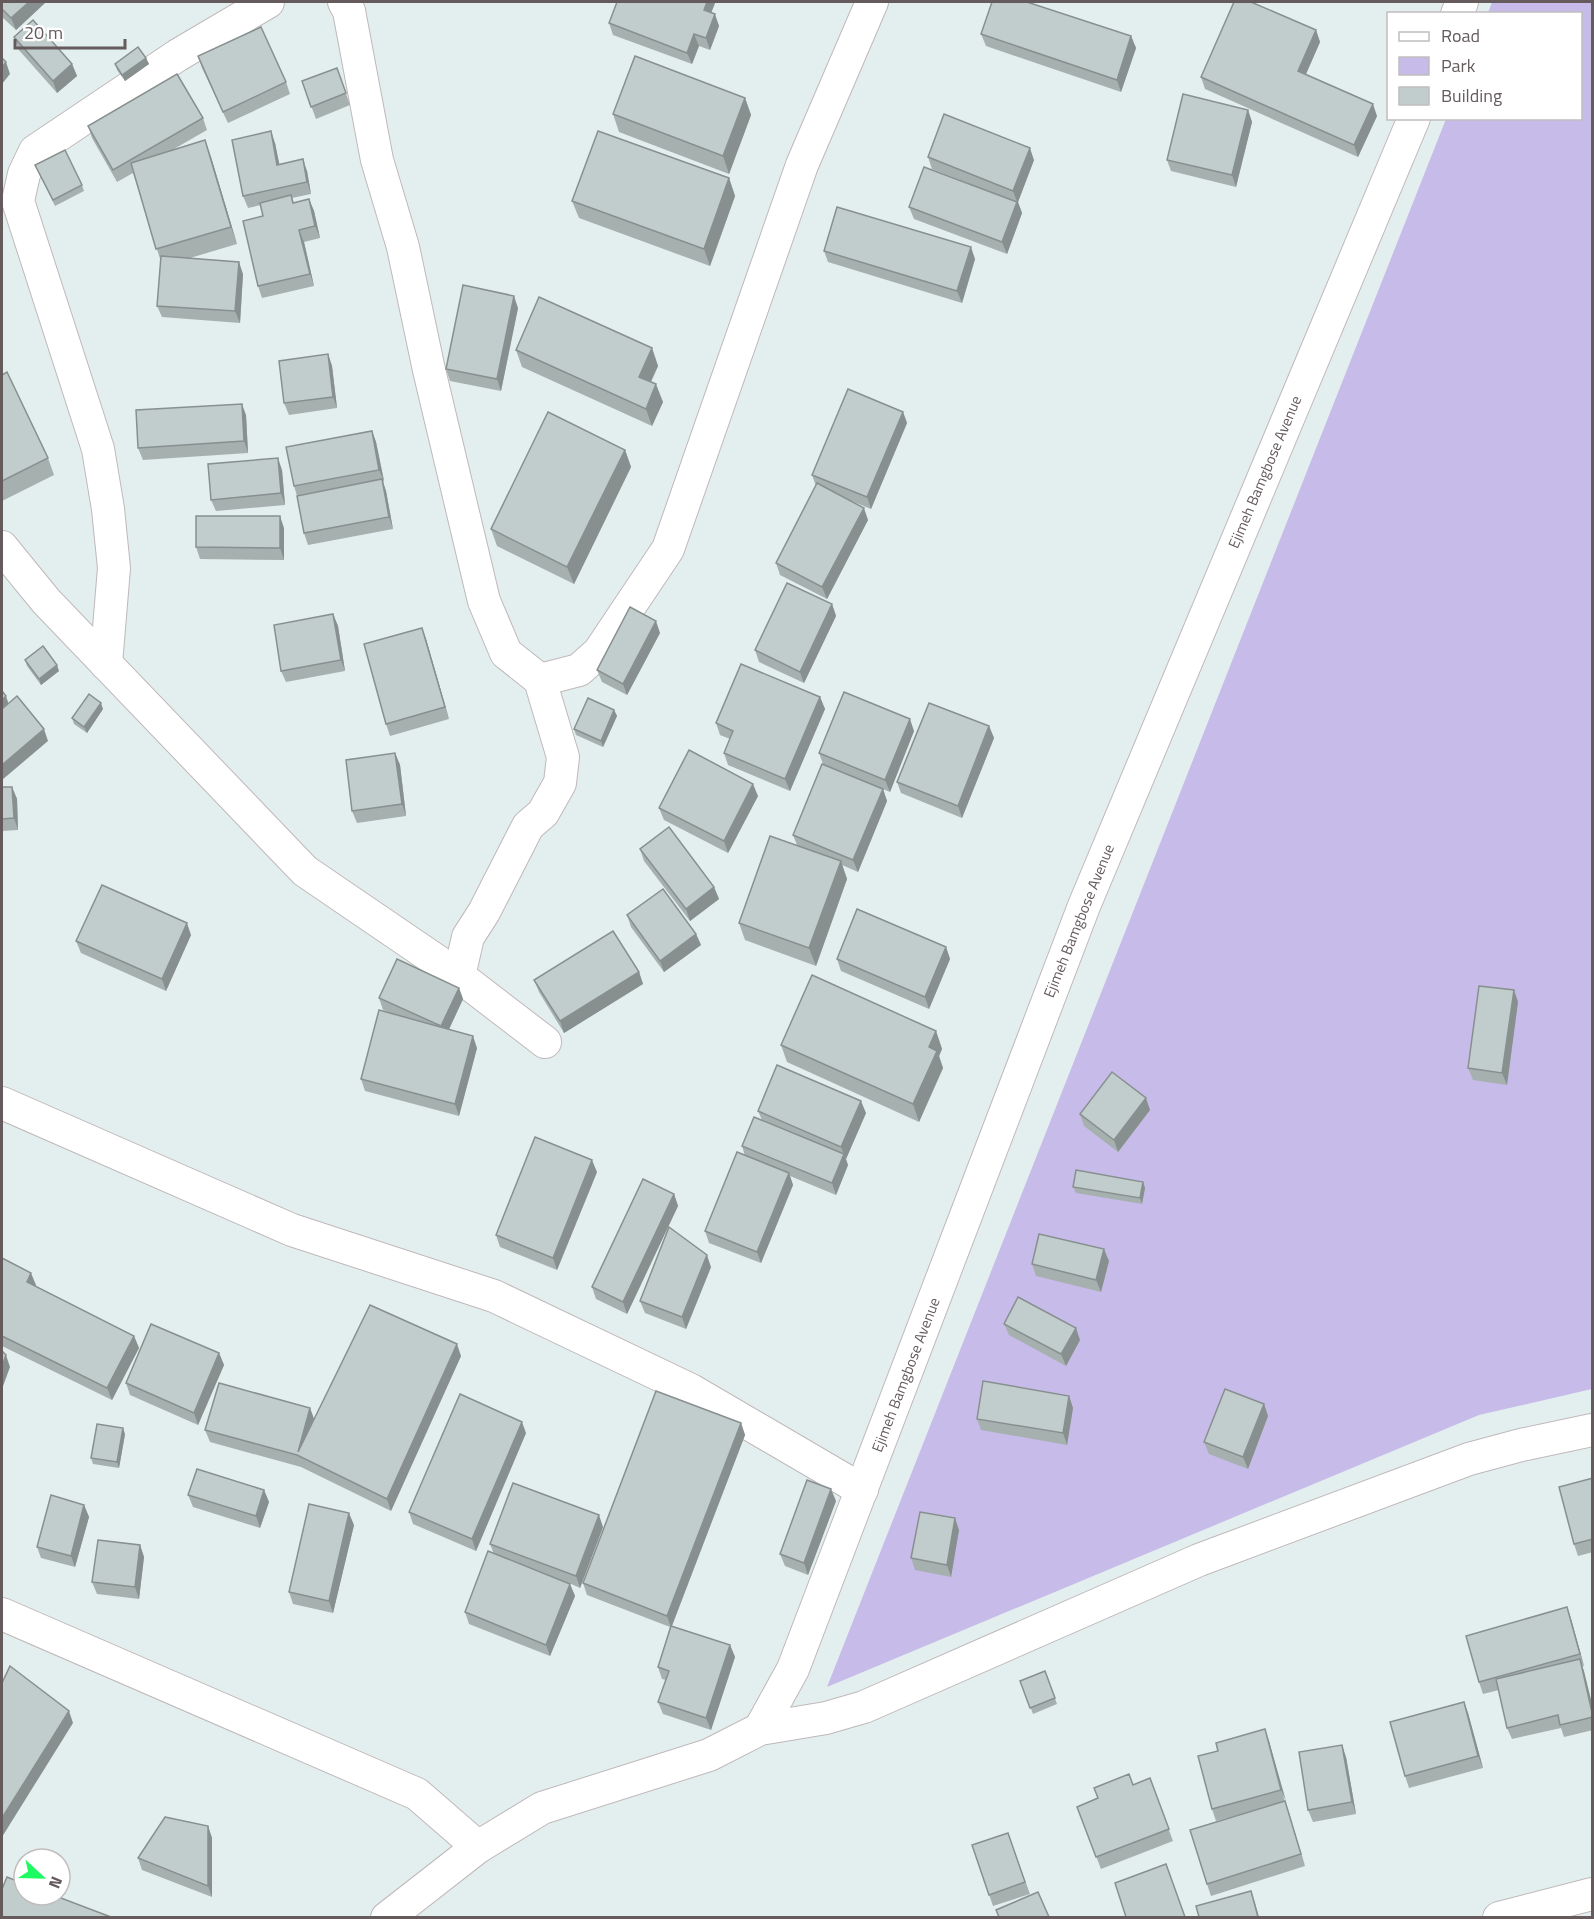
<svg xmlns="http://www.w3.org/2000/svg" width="1594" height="1919" viewBox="0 0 1594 1919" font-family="'Titillium Web',sans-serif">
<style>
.green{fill:#c7bce9}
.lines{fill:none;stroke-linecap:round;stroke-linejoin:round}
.street-casing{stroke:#c0b8b9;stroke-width:34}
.street{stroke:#fff;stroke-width:32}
.wall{fill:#a6b0af}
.shaded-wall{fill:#87908f}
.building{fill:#c1cdcc;stroke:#87908f;stroke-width:1.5}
.labels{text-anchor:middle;stroke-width:5;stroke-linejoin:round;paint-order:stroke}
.street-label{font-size:15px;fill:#655b5d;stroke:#fff}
</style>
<rect width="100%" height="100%" fill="#e3efef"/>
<polygon class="green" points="1492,2 1592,2 1592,1389 1479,1415 827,1687 1446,119 1580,118 1580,14 1488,13"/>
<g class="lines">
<defs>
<g id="street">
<polyline points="344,2 349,11 377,160 403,247 429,370 484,601 506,653 540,680 563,757 560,783 543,813 528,826 484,912 468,937 459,976"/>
<polyline points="1457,14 1462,2"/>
<polyline points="2,547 46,601 305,871 459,976 545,1042"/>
<polyline points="106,664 114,568 108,509 98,449 18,201 24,174 35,151 178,55 268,2"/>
<polyline points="540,680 579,670 599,652 668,549 802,165 872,2"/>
<polyline points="2,1103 292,1230 494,1296 691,1390 862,1490"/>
<polyline points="2,1614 417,1794 478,1847"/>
<polyline points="760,1729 793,1669 1084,906 1414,118"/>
<polyline points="387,1918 478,1847 542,1808 709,1755 760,1729 826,1718 864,1707 1199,1560 1469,1459 1521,1445 1592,1430"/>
<polyline points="1499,1918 1592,1894"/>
</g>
</defs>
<use href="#street" class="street-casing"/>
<use href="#street" class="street"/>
</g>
<g class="wall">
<polygon points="2,2 46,2 16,30 2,17"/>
<polygon points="715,3 711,13 719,26 710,50 699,46 692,64 613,35 609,23"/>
<polygon points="1316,30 1320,42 1306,74 1377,116 1358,157 1205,89 1201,77"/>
<polygon points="981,34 1131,36 1136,48 1121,92 986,46"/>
<polygon points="14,37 72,64 77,76 57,93 18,49"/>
<polygon points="198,56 286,82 290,94 228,123 202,68"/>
<polygon points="146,58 149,64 125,81 117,70 115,64"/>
<polygon points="337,68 350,105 316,119 302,81"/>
<polygon points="745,98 751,115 729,174 619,132 613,114"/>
<polygon points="1248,110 1252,122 1236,187 1171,171 1167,160"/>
<polygon points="203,118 207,130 174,149 211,157 237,244 190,258 243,274 240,323 162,317 157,306 161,262 133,173 117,182 92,138 88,126"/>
<polygon points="275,143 279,164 307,171 311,194 292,198 294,203 309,199 314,211 320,238 304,242 314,286 262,298 258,286 263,216 261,205 248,208 243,196"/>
<polygon points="928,157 1034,160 1018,202 1022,213 1007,254 914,219 909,207 968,183 932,169"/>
<polygon points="35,165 82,185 84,191 55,206"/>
<polygon points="729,178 735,196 710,266 579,218 572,201"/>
<polygon points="824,251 975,259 962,303 828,262"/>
<polygon points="518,308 501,391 450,381 446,369"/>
<polygon points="652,348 658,366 651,382 663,402 652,426 522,367 516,350"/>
<polygon points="328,354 332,366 337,408 289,415 284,403"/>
<polygon points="2,375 48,458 54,475 2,501"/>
<polygon points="903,412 907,423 871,509 849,500 868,520 827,599 780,575 776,563 816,486 812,475"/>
<polygon points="246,415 248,453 143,460 138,448"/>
<polygon points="372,431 376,442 384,481 383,482 386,491 393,529 308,545 304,533 297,496 294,486"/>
<polygon points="625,450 631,467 574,584 497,546 491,529"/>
<polygon points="282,470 285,505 216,511 211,500"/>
<polygon points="284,528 284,560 200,559 196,547"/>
<polygon points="832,604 836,616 804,683 759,662 755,650"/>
<polygon points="333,614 338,626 345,671 286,682 281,671"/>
<polygon points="422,628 426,639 449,719 390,736 386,724"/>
<polygon points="660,633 627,695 602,682 597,670"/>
<polygon points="25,660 59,671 41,685 27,666"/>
<polygon points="820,697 825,709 790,791 728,765 724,753 730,739 720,735 716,723"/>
<polygon points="103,709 87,733 74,724 72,718"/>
<polygon points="614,710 617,716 603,747 576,735 574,729"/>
<polygon points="989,726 994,738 962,818 901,793 897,782"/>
<polygon points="914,731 890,792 883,789 887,801 858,872 842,865 847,879 816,966 745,940 739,923 797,845 793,835 823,764 819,753"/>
<polygon points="395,753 400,765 406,816 357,823 352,811"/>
<polygon points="2,787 12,787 17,799 18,830 2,831"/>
<polygon points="758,796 728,853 664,820 659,808"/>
<polygon points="640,849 714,887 719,899 690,921 644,861"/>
<polygon points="627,915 696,934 701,945 664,972 631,927"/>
<polygon points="191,935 166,991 81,953 76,941"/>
<polygon points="946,947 950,959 929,1009 841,971 837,959"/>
<polygon points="639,972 643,984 564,1033 539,992 534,980"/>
<polygon points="459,988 463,999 449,1029 477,1048 459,1116 365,1091 361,1079 393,1014 383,1010 379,998"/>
<polygon points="1514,990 1518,1002 1507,1085 1473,1080 1468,1068"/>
<polygon points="936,1031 942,1049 939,1056 943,1068 919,1122 787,1062 781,1045"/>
<polygon points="1150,1110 1118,1152 1084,1126 1080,1114"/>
<polygon points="758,1111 866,1113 846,1159 848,1165 836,1195 790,1176 793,1185 761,1263 709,1243 705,1231 745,1156 742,1146 762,1120"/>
<polygon points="597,1172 557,1270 500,1247 496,1235"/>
<polygon points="1143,1182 1145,1188 1142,1204 1076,1193 1073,1187"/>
<polygon points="674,1194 678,1206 627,1314 596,1299 592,1287"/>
<polygon points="2,1258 36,1285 35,1286 134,1336 139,1348 112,1400 2,1346"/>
<polygon points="1109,1261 1101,1292 1036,1276 1032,1264"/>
<polygon points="711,1267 686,1329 645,1313 640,1301"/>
<polygon points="1004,1324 1080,1340 1066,1366 1009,1335"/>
<polygon points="219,1353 224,1365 198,1425 130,1395 126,1383"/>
<polygon points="461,1356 391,1511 301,1467 210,1442 205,1430 310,1408 314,1419"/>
<polygon points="1069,1396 1073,1408 1067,1445 981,1430 977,1419"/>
<polygon points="1264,1404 1268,1416 1248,1469 1209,1454 1204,1442"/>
<polygon points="741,1423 745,1435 672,1626 730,1645 735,1657 711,1730 663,1714 658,1702 666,1680 662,1679 658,1667 670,1627 587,1595 583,1583"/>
<polygon points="526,1433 476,1551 413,1524 409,1512"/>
<polygon points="125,1434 119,1468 93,1464 91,1458"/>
<polygon points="1593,1478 1593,1552 1578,1556 1574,1544"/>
<polygon points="264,1490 269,1502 260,1528 193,1507 188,1495"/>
<polygon points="836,1501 808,1575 785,1566 780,1554"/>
<polygon points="84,1505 89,1517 75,1567 41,1558 37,1547"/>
<polygon points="354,1525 333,1613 293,1604 289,1592"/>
<polygon points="603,1527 580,1588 569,1583 575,1596 550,1656 469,1624 465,1612 494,1554 490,1544"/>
<polygon points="959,1530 951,1577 915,1570 911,1558"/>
<polygon points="140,1545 144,1557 139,1599 97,1594 92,1582"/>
<polygon points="1571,1619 1584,1666 1582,1666 1593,1708 1593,1730 1564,1737 1561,1728 1512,1739 1507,1728 1499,1690 1483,1694 1479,1682"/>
<polygon points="1045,1671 1057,1704 1033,1714 1020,1681"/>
<polygon points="1464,1702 1468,1713 1483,1768 1409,1788 1405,1776"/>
<polygon points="1269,1741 1285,1802 1305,1866 1211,1896 1207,1884 1242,1814 1216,1821 1212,1809"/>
<polygon points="1346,1757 1356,1814 1313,1822 1308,1810"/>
<polygon points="1150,1778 1173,1841 1101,1869 1077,1807"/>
<polygon points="208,1826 212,1838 212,1897 142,1870 138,1858"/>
<polygon points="1008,1833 1030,1894 993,1906 972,1845"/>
</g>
<g class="shaded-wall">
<polygon points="29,2 46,2 16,30 11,18"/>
<polygon points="707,2 714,2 715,3 708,21 704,10"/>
<polygon points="715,14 719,26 710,50 706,38"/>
<polygon points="1316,30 1320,42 1302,83 1298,71"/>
<polygon points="694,34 699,46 692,64 687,53"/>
<polygon points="1131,36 1136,48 1121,92 1117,80"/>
<polygon points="146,58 149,64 125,81 122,75"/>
<polygon points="6,62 10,74 2,84 2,67"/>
<polygon points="72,64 77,76 57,93 53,81"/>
<polygon points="745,98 751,115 729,174 723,156"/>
<polygon points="1373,104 1377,116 1358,157 1354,145"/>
<polygon points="1248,110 1252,122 1236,187 1232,175"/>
<polygon points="271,131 275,143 282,177 277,165"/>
<polygon points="205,140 211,157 237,244 231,227"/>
<polygon points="1030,148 1034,160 1018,202 1022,213 1007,254 1002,242 1017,202 1013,191"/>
<polygon points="303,159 307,171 311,194 307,182"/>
<polygon points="729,178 735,196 710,266 704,249"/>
<polygon points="309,199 314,211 320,238 315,226"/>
<polygon points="299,230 304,242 314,286 310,274"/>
<polygon points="971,247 975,259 962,303 957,291"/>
<polygon points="239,262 243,274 240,323 235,311"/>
<polygon points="514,296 518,308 501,391 497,379"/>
<polygon points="652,348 658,366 645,394 639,377"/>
<polygon points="328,354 332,366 337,408 333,397"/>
<polygon points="656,384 663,402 652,426 646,409"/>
<polygon points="242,404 246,415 248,453 244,441"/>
<polygon points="903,412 907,423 871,509 867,497"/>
<polygon points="372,431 376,442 384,481 379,470"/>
<polygon points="625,450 631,467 574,584 567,567"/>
<polygon points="278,458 282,470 285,505 281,493"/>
<polygon points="382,479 386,491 393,529 389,517"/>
<polygon points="864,508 868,520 827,599 822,587"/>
<polygon points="280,516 284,528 284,560 280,548"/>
<polygon points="832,604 836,616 804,683 800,672"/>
<polygon points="333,614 338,626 345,671 341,660"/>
<polygon points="656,621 660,633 627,695 623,684"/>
<polygon points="422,628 426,639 449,719 445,707"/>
<polygon points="57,665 59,671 41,685 39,679"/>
<polygon points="6,696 10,708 2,716 2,700"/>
<polygon points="820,697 825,709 790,791 785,779"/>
<polygon points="101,703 103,709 87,733 84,727"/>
<polygon points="614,710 617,716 603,747 601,741"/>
<polygon points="910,719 914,731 890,792 885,780"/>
<polygon points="989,726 994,738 962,818 958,806"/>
<polygon points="44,729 48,741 2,780 2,765"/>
<polygon points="395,753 400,765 406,816 402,804"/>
<polygon points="753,784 758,796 728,853 724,841"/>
<polygon points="12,787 17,799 18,830 14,818"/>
<polygon points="883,789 887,801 858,872 853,860"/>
<polygon points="841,861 847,879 816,966 809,948"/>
<polygon points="714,887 719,899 690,921 686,909"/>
<polygon points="187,923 191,935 166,991 162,979"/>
<polygon points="696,934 701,945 664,972 660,961"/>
<polygon points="946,947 950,959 929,1009 925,997"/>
<polygon points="639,972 643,984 564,1033 560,1021"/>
<polygon points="459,988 463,999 445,1038 441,1026"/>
<polygon points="1514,990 1518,1002 1507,1085 1502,1073"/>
<polygon points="936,1031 942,1049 939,1056 943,1068 919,1122 913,1104 929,1047"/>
<polygon points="473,1036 477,1048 459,1116 455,1104"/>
<polygon points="1146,1098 1150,1110 1118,1152 1114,1140"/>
<polygon points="861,1101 866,1113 846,1159 841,1147"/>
<polygon points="844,1154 848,1165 836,1195 832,1183"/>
<polygon points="592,1160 597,1172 557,1270 553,1258"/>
<polygon points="789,1173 793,1185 761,1263 757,1252"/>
<polygon points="1143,1182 1145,1188 1142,1204 1140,1198"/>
<polygon points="674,1194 678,1206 627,1314 623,1302"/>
<polygon points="1104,1249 1109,1261 1101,1292 1096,1280"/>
<polygon points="707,1255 711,1267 686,1329 682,1317"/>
<polygon points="31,1273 36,1285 32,1293 27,1282"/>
<polygon points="1076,1328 1080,1340 1066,1366 1061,1354"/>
<polygon points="134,1336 139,1348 112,1400 107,1388"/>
<polygon points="457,1344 461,1356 391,1511 387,1499"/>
<polygon points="219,1353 224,1365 198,1425 194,1413"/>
<polygon points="6,1355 10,1367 2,1389 2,1366"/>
<polygon points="1069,1396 1073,1408 1067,1445 1063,1433"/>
<polygon points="1264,1404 1268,1416 1248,1469 1243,1457"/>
<polygon points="310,1408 314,1419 298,1452"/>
<polygon points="522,1422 526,1433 476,1551 472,1539"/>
<polygon points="741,1423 745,1435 671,1628 667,1616"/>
<polygon points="123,1428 125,1434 119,1468 117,1462"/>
<polygon points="831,1489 836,1501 808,1575 804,1563"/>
<polygon points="264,1490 269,1502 260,1528 256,1516"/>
<polygon points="84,1505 89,1517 75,1567 71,1556"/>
<polygon points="349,1513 354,1525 333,1613 329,1601"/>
<polygon points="599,1515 603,1527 580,1588 576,1576"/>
<polygon points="955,1518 959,1530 951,1577 947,1565"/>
<polygon points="140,1545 144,1557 139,1599 135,1587"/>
<polygon points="570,1584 575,1596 550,1656 546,1645"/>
<polygon points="1567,1607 1571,1619 1584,1666 1580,1654"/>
<polygon points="730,1645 735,1657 711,1730 706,1718"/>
<polygon points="1580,1659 1584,1671 1593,1708 1593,1715"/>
<polygon points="1464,1702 1468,1713 1483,1768 1478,1756"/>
<polygon points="69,1711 73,1723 2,1837 2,1818"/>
<polygon points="1265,1729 1269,1741 1286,1801 1281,1790"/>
<polygon points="1342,1745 1346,1757 1356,1814 1352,1802"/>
<polygon points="1285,1801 1289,1813 1305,1866 1301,1854"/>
<polygon points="208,1826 212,1838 212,1897 208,1886"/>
<polygon points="1251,1891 1255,1903 1259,1917 1258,1917"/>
</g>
<g class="building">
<polygon points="2,2 29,2 11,18 2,9"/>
<polygon points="617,2 707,2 704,10 715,14 706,38 694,34 687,53 609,23"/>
<polygon points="992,2 1027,2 1131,36 1117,80 981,34"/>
<polygon points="1234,2 1251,2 1316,30 1298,71 1373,104 1354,145 1201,77"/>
<polygon points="33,20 72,64 53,81 14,37"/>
<polygon points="261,27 286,82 223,112 198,56"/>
<polygon points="138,47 146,58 122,75 115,64"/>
<polygon points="635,56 745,98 723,156 613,114"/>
<polygon points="2,58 6,62 2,67"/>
<polygon points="337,68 346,93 311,107 302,81"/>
<polygon points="177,74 203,118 113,170 88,126"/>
<polygon points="1183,94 1248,110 1232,175 1167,160"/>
<polygon points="944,114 1030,148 1013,191 928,157"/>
<polygon points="271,131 277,165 303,159 307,182 243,196 232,140"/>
<polygon points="598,131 729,178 704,249 572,201"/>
<polygon points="205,140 231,227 156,249 131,163"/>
<polygon points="65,150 82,185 53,200 35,165"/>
<polygon points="924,167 1017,202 1002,242 909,207"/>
<polygon points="291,195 293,203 309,199 315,226 299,230 310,274 258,286 243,221 263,216 260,203"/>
<polygon points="837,207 971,247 957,291 824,251"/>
<polygon points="161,256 239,262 235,311 157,306"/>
<polygon points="463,285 514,296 497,379 446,369"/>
<polygon points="539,297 652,348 639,377 656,384 646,409 516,350"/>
<polygon points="328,354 333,397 284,403 279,361"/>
<polygon points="7,372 48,458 2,481 2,375"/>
<polygon points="848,389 903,412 867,497 812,475"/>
<polygon points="242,404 244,441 138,448 136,410"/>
<polygon points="548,412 625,450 567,567 491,529"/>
<polygon points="372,431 379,470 294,486 286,447"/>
<polygon points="278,458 281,493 211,500 208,464"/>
<polygon points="382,479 389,517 304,533 297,496"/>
<polygon points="817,483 864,508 822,587 776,563"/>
<polygon points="196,516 280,516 280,548 196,547"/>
<polygon points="787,583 832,604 800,672 755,650"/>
<polygon points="630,607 656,621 623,684 597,670"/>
<polygon points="333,614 341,660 281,671 274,625"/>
<polygon points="422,628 445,707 386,724 364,644"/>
<polygon points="43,646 57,665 39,679 25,660"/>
<polygon points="741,664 820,697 785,779 724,753 733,731 716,723"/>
<polygon points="2,691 6,696 2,700"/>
<polygon points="844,692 910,719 885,780 819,753"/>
<polygon points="89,694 101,703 84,727 72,718"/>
<polygon points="17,696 44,729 2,765 2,709"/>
<polygon points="588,698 614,710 601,741 574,729"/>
<polygon points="929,703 989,726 958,806 897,782"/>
<polygon points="689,750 753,784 724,841 659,808"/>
<polygon points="395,753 402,804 352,811 346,760"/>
<polygon points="822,764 883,789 853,860 793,835"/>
<polygon points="2,787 12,787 14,818 2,819"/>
<polygon points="669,827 714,887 686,909 640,849"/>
<polygon points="770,836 841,861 809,948 739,923"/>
<polygon points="102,885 187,923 162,979 76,941"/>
<polygon points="663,889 696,934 660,961 627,915"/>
<polygon points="857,909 946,947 925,997 837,959"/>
<polygon points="613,931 639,972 560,1021 534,980"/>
<polygon points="397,959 459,988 441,1026 379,998"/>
<polygon points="812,975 936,1031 929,1047 937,1051 913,1104 781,1045"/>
<polygon points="1479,986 1514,990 1502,1073 1468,1068"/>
<polygon points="379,1010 473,1036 455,1104 361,1079"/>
<polygon points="777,1065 861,1101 841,1147 758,1111"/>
<polygon points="1112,1072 1146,1098 1114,1140 1080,1114"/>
<polygon points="754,1117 844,1154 832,1183 742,1146"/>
<polygon points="535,1137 592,1160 553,1258 496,1235"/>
<polygon points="737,1152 789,1173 757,1252 705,1231"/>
<polygon points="1076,1170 1143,1182 1140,1198 1073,1187"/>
<polygon points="643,1179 674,1194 623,1302 592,1287"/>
<polygon points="669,1227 707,1255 682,1317 640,1301"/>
<polygon points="1039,1234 1104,1249 1096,1280 1032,1264"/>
<polygon points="2,1258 31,1273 27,1282 134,1336 107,1388 2,1336"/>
<polygon points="1018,1297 1076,1328 1061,1354 1004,1324"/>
<polygon points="370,1305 457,1344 387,1499 297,1455 205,1430 219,1383 310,1408 298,1452"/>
<polygon points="151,1324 219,1353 194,1413 126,1383"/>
<polygon points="2,1351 6,1355 2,1366"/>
<polygon points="983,1381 1069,1396 1063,1433 977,1419"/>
<polygon points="1225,1389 1264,1404 1243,1457 1204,1442"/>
<polygon points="656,1391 741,1423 667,1616 583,1583"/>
<polygon points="460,1394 522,1422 472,1539 409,1512"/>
<polygon points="97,1424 123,1428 117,1462 91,1458"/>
<polygon points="197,1469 264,1490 256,1516 188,1495"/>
<polygon points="1593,1478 1593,1539 1574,1544 1559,1487"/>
<polygon points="807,1480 831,1489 804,1563 780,1554"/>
<polygon points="513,1483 599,1515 576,1576 490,1544"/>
<polygon points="51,1495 84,1505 71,1556 37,1547"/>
<polygon points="309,1504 349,1513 329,1601 289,1592"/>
<polygon points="920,1512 955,1518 947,1565 911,1558"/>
<polygon points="98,1540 140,1545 135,1587 92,1582"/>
<polygon points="488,1551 570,1584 546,1645 465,1612"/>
<polygon points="1567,1607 1580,1654 1479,1682 1466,1636"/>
<polygon points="671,1626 730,1645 706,1718 658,1702 669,1671 658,1667"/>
<polygon points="1580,1659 1593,1717 1560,1725 1558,1715 1507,1728 1496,1679"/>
<polygon points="10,1666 69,1711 2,1818 2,1683"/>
<polygon points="1045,1671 1055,1698 1030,1708 1020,1681"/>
<polygon points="1464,1702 1478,1756 1405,1776 1390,1722"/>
<polygon points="1265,1729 1281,1790 1212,1809 1198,1756 1218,1751 1216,1743"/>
<polygon points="1342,1745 1352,1802 1308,1810 1299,1752"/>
<polygon points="1129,1774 1133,1785 1150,1778 1169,1829 1096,1857 1077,1807 1098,1798 1094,1788"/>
<polygon points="1285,1801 1301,1854 1207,1884 1190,1830"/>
<polygon points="165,1817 208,1826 208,1886 138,1858"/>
<polygon points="1008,1833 1025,1882 989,1895 972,1845"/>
<polygon points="1166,1864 1185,1917 1126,1917 1115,1883"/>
<polygon points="7,1877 24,1884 24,1895 53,1895 111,1917 2,1917 2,1889"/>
<polygon points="1251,1891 1258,1917 1199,1917 1196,1906"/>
<polygon points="1038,1892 1049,1917 999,1917 996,1910"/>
</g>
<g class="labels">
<g class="street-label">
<text transform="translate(1265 472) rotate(-67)" y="5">Ejimeh Bamgbose Avenue</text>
<text transform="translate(1079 921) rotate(-68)" y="5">Ejimeh Bamgbose Avenue</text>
<text transform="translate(906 1375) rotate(-69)" y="5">Ejimeh Bamgbose Avenue</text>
</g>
</g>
<rect width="1594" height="1919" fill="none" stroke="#655b5d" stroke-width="6"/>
<rect x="1387" y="12" width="195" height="108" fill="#ffffff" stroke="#c1bdbe" stroke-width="1.5"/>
<rect x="1399" y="32" width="30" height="9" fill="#ffffff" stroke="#c1bdbe" stroke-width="1.5"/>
<text x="1441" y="42" font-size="18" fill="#655b5d">Road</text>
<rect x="1399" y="57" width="30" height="18" fill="#c7bce9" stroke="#c1bdbe" stroke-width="1.5"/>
<text x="1441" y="72" font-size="18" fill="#655b5d">Park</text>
<rect x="1399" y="87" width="30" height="18" fill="#c1cdcc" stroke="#c1bdbe" stroke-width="1.5"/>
<text x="1441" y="102" font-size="18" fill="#655b5d">Building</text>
<g transform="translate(42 1877) rotate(112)"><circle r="28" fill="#ffffff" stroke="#c1bdbe" stroke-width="1.5"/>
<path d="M0-4.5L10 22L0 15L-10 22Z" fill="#1efa62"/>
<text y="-9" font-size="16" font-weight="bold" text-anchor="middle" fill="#655b5d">N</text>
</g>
<path d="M15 39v9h110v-9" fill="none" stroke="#655b5d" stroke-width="3"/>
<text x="24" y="39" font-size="18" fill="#655b5d" stroke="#ffffff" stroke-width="4.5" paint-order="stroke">20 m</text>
</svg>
